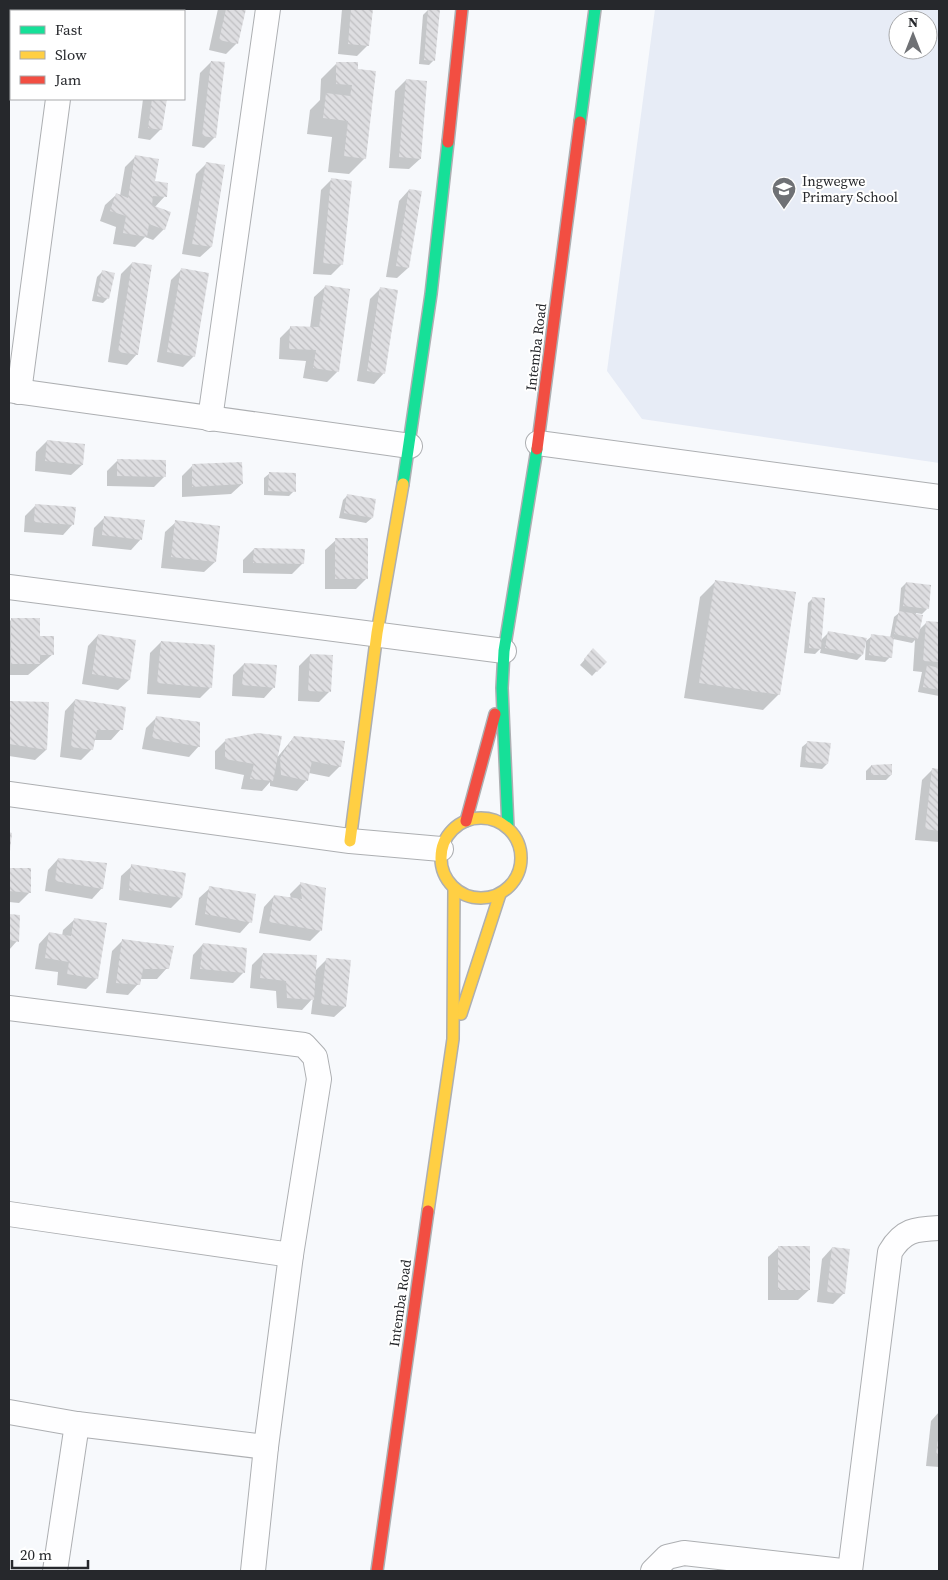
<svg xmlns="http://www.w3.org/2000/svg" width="948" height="1580" viewBox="0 0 948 1580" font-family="'Source Serif 4',serif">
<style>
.built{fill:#e7ecf6;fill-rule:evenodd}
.shadow{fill:#0003}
.building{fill:url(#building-back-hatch)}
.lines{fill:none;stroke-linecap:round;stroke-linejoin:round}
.street-casing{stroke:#adafb2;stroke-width:26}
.fast-casing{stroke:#adafb2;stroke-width:14}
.slow-casing{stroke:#adafb2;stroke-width:14}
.jam-casing{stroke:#adafb2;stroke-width:14}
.street{stroke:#fefeff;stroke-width:24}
.fast{stroke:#16e098;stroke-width:11}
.slow{stroke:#ffcf43;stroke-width:11}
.jam{stroke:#f24e42;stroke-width:11}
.labels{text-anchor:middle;stroke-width:4;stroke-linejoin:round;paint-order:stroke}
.poi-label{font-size:14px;fill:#26282c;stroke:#fff;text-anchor:start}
.street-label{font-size:14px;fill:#26282c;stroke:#fff}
</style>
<defs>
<pattern id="building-back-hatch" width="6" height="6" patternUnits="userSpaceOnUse" patternTransform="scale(1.25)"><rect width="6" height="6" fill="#dedee1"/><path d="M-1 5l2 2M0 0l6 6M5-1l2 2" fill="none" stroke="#bebec1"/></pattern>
</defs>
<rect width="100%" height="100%" fill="#f7f9fc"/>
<path class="built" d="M655 9H939V463L642 419 607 371ZM898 20H928V50H898Z"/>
<g class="shadow">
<polygon points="145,9 177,9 176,11 145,11"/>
<polygon points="218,9 245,9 237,43 226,54 209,50"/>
<polygon points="342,9 371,9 368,45 357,56 338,54"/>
<polygon points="428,10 434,60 429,65 419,64 423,15"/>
<polygon points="211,62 215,137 204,148 192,146 200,73"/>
<polygon points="337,63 356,64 365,158 349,174 328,172 332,137 307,134 310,110 320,100 321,79"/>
<polygon points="406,80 420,159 409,169 389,168 395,91"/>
<polygon points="143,99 165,99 161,129 150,140 138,138"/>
<polygon points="135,157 165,196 154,208 164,229 153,240 145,237 135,247 113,244 116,227 100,221 105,205 116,195 120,196 125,167"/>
<polygon points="207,163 211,247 200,257 182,254 196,174"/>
<polygon points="331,180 342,264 331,275 313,274 321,190"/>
<polygon points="409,190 408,268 397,278 386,277 399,201"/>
<polygon points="132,263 137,354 127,365 108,362 121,274"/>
<polygon points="181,270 194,356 183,367 157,362 171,280"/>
<polygon points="102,272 108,298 103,303 92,301 97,277"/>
<polygon points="325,287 338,371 327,382 303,378 306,361 279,359 280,338 291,327 310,328 314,297"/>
<polygon points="380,289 384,373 374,384 357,381 370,299"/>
<polygon points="47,441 82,465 71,475 35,471 36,452"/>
<polygon points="118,460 165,476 154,487 107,486 107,471"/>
<polygon points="192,466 242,484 231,494 182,497 182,476"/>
<polygon points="270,473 294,491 289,496 264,495 264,478"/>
<polygon points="348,495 372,518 366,523 339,518 343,500"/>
<polygon points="36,505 73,524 63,535 24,532 25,516"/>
<polygon points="105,517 141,539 131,550 92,546 94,528"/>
<polygon points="176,522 215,562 204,572 161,568 165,532"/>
<polygon points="336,540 367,578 356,589 325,589 325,550"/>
<polygon points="254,549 303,563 292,574 243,573 243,560"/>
<polygon points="716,581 779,694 763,710 684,698 700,597"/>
<polygon points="906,583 927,609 922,614 916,613 919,630 927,622 939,623 939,696 918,692 922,672 913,671 915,640 912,643 893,639 890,657 885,662 865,660 866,641 872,636 890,638 894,617 899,613 901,588"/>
<polygon points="813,598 821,640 828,633 862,655 857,660 820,653 821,648 815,654 804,653 808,603"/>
<polygon points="12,619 39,637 53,654 28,675 9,675 9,622"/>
<polygon points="98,635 135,641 129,680 118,690 82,684 88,646"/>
<polygon points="161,642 211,687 200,698 147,694 150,653"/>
<polygon points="593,650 605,662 592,676 580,665"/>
<polygon points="310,655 329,692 319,702 298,701 299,666"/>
<polygon points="244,664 274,687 264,698 232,696 233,675"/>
<polygon points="75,700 121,729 111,740 94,740 92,749 81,760 60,757 65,711"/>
<polygon points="9,702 48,703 46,750 35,760 9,756"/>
<polygon points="156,718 199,746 189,757 142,749 146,728"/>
<polygon points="294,737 340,766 329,777 309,773 307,780 297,791 270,786 270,782 262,791 241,789 244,775 215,769 215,751 226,740 276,759"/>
<polygon points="808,742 827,764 822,769 800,767 802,747"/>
<polygon points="871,766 891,775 886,780 866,780 866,771"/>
<polygon points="932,770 939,770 939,842 915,840 922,780"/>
<polygon points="58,859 102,888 92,899 45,891 48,870"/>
<polygon points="132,866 181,898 171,908 119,900 121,876"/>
<polygon points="9,869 30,870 30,892 19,903 9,902"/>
<polygon points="301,883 321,930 310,941 259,933 264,907 274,896 291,899 290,894"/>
<polygon points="210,888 250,922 240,933 195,925 199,898"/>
<polygon points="9,915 19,916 17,941 9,950"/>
<polygon points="74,920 97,978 86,989 57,985 58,972 35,969 39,944 49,933 62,936 63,930"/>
<polygon points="122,941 167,968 157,979 140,979 138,984 128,995 106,993 112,951"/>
<polygon points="203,944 244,972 233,983 190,979 193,955"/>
<polygon points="263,954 315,971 327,959 345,1007 334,1017 311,1014 313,998 302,1010 277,1008 276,991 250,988 252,965"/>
<polygon points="779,1247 809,1290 798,1300 768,1300 768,1257"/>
<polygon points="832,1248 844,1293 833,1304 817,1302 822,1259"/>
<polygon points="939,1412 939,1467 926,1466 931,1421"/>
</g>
<g class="building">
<rect x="154" y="9" width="24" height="2"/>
<polygon points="226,9 246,9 238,44 219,40"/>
<polygon points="351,9 373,9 369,46 348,44"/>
<polygon points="428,9 440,10 435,61 424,60"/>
<polygon points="211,61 225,62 216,138 202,136"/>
<polygon points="336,62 358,62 358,69 376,71 366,159 344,156 348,121 323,118 326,93 350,96 352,85 336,84"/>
<polygon points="406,79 427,81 421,159 399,157"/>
<polygon points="152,99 167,99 162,130 148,128"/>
<polygon points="135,155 159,159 155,181 168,183 167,197 153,196 152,205 171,212 165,230 149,224 147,237 123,233 126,216 110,211 116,193 128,198"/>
<polygon points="206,162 225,165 212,247 192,244"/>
<polygon points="331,178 352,181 343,265 323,263"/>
<polygon points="409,189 422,191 409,268 396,266"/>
<polygon points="132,262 152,265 138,355 118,352"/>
<polygon points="181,268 209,273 195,357 167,352"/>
<polygon points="102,270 115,273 109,299 97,296"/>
<polygon points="325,285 350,289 339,372 313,368 316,350 289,349 290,326 319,327"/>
<polygon points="380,287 398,290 385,374 367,371"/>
<polygon points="47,440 85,444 83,465 45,461"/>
<polygon points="117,459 166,460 166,477 117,476"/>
<polygon points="242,462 243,484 192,487 192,464"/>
<polygon points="269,472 296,473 296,492 268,491"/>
<polygon points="347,494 376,499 373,518 344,513"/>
<polygon points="35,504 76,507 74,525 34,522"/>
<polygon points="104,516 145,520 142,540 102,535"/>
<polygon points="175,520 220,526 216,562 171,557"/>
<rect x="335" y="538" width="33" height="41"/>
<polygon points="254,548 305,549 304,564 253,563"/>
<polygon points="715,580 796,592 780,695 699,683"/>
<polygon points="906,582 931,585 929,609 903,606"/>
<polygon points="812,597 825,598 821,649 809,648"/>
<polygon points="899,611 923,615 918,639 894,634"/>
<polygon points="11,618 40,618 40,636 54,636 54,655 40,655 40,664 11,664"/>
<polygon points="926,621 939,622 939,662 923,661"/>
<polygon points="828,631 867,638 863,655 825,648"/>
<polygon points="98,634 136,640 130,680 92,674"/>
<polygon points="871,634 894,637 892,658 869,655"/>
<polygon points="161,641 215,645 212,688 157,683"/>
<polygon points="593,648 607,662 597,672 584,659"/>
<polygon points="310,654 333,655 331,692 308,691"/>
<polygon points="244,663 277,665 275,688 242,685"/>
<polygon points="927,665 939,668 939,690 923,687"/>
<polygon points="75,699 126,707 123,730 97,730 93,750 71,747"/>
<polygon points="9,701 49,702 47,750 9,744"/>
<polygon points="156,716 200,722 200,747 152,738"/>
<polygon points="258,733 282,736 273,781 250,779 254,764 225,759 225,739"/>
<polygon points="294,736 345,741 341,767 312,761 308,781 281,775 280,758"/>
<polygon points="807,741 831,743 828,764 805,762"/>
<polygon points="892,764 892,775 871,775 871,765"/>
<polygon points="932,768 939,769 939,831 925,829"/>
<polygon points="9,832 12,833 10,851 9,851"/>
<polygon points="58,858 107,863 103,889 55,881"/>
<polygon points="131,864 186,873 182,898 129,890"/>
<polygon points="9,868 31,868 31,893 9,891"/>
<polygon points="300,882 326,888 322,931 269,922 274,895 302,899"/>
<polygon points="209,886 256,894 252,923 205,914"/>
<polygon points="9,914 20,915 19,942 9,940"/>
<polygon points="74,918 107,923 98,979 67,974 69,962 45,958 49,932 71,936"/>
<polygon points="122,939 174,946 169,969 143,969 140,985 116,983"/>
<polygon points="203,943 247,948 245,973 200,969"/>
<polygon points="263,953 317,955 314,1000 287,998 286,981 260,978"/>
<polygon points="326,958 351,960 346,1007 321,1004"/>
<rect x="778" y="1246" width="32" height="44"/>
<polygon points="832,1247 850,1249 845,1294 827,1292"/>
<polygon points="938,1439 939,1439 939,1456 936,1455"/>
</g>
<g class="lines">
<defs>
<g id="street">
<polyline points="70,11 70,9"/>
<polyline points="9,390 410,446"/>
<polyline points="19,392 58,99"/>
<polyline points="210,419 268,9"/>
<polyline points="538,443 939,497"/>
<polyline points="9,587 504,651"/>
<polyline points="9,794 350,841 441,849"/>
<polyline points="9,1008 304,1045 315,1057 319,1079 291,1255 266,1447 253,1571"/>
<polyline points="9,1214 291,1255"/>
<polyline points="9,1412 77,1424 266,1447"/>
<polyline points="55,1571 77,1424"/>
<polyline points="653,1571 667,1557 684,1553 842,1571"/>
<path d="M850 1571 890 1252C903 1230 915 1229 939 1228"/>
</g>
<g id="fast">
<polyline points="580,122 595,9"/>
<polyline points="403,484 431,294 448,142"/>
<polyline points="508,828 502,688 504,651 537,449"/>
</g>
<g id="slow">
<circle cx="481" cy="858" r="40"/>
<polyline points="350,841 377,633 403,484"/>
<polyline points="461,1014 500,894"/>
<polyline points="428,1211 453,1039 454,889"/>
</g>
<g id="jam">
<polyline points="448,142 462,9"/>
<polyline points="537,449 580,122"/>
<polyline points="466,821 495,714"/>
<polyline points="377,1571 428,1211"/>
</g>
</defs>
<use href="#street" class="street-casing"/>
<use href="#fast" class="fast-casing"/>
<use href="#slow" class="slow-casing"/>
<use href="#jam" class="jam-casing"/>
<use href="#street" class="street"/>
<use href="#fast" class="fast"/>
<use href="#slow" class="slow"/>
<use href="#jam" class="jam"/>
</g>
<defs>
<symbol id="school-pin" viewBox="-11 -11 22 30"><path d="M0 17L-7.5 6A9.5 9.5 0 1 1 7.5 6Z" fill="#6f7175" stroke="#fff"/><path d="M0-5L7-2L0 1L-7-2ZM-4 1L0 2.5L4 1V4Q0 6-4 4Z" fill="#fff"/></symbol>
</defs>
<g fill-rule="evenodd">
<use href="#school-pin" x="770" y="175" width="28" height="38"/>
</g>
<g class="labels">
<g class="poi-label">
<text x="802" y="186">Ingwegwe<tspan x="802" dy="16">Primary School</tspan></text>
</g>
<g class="street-label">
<text transform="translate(536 347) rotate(-83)" y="5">Intemba Road</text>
<text transform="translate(400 1303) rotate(-82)" y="5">Intemba Road</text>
</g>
</g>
<rect width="948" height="1580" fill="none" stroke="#26282c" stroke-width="20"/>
<rect x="10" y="10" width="175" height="90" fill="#ffffff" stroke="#a8a9ab"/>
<rect x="20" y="26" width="25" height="8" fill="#16e098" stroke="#a8a9ab"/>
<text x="55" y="35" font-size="15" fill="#26282c">Fast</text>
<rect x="20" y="51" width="25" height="8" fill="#ffcf43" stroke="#a8a9ab"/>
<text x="55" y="60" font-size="15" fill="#26282c">Slow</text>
<rect x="20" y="76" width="25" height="8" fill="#f24e42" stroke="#a8a9ab"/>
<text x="55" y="85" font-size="15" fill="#26282c">Jam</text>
<g transform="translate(913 35)"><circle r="24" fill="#ffffff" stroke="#a8a9ab"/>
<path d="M0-4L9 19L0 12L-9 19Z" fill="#6f7175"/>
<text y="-8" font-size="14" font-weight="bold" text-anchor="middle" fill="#26282c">N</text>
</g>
<path d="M12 1560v8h76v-8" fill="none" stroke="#26282c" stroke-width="2.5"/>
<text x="20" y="1560" font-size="15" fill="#26282c" stroke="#ffffff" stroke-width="4" paint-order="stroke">20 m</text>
</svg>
